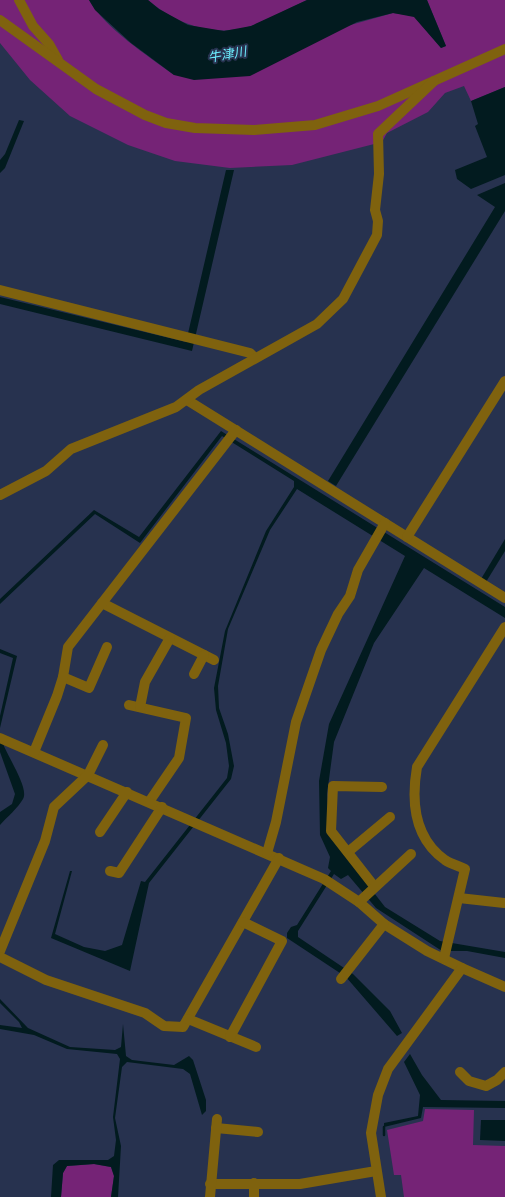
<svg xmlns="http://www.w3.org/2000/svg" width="505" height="1197" viewBox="0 0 505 1197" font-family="Barlow,'Noto Sans JP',sans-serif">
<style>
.green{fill:#752376}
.water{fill:#021b1f}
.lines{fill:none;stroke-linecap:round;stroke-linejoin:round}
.stream{stroke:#021b1f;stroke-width:2.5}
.minor{stroke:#7f620e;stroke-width:10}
.labels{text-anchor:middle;stroke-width:4;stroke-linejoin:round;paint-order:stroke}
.water-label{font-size:13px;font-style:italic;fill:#6bebfc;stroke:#27324f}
</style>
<rect width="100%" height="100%" fill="#27324f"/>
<g class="green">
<path d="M0 0H89C106 29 147 55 174 75L393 13 414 16 441 48 446 46 427 0H505V87L471 101 464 86 445 93 428 112 387 133 382 142 292 165 230 168 175 161 128 145 70 116 30 80 0 43Z"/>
<path d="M148 0H307C289 8 270 19 251 26 214 38 176 24 148 0Z"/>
<polygon points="425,1109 474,1110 473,1145 505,1146 505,1197 404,1197 401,1175 394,1175 387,1130 423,1121"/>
<polygon points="94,1164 111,1167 114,1176 111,1197 61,1197 63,1173 67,1166"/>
</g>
<g class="water">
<polygon points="89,0 148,0 159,9 188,25 224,31 251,26 307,0 427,0 446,46 441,48 414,17 393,13 357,22 250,76 194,80 174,75 131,43 95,10"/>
<polygon points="505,87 505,175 471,189 457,179 455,170 487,157 475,126 478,124 471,101"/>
<polygon points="19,120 24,121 5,168 0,173 0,160 5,154"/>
<polygon points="226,170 234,170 192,351 0,304 0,297 186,342"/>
<polygon points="505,183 505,211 336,486 328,481 495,207 477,195"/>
<polygon points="221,431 505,607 505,618 424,568 374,643 334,742 327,794 329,835 385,907 440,941 505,952 505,958 467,951 442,951 376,908 348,875 341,879 334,874 298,931 298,937 353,974 390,1011 402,1033 397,1036 346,977 287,938 287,933 291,927 297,925 331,871 328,868 330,857 320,835 319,781 329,724 405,556 297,489 270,530 228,629 218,686 219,708 228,734 234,766 231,779 149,883 130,971 51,938 70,871 72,871 55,934 84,947 105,951 122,945 141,881 145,882 227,778 229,766 226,743 216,710 214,688 225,631 266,531 294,487 294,481 222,436 140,543 95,514 0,604 0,599 94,510 139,537"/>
<polygon points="505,539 505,551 486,582 481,579"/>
<polygon points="0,649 17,656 0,728 0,716 13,658 0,653"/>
<path d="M0 735C3 751 30 787 23 799 18 808 7 817 0 825V812L12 804 15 794 0 752Z"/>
<polygon points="0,999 28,1028 70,1047 115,1050 121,1047 123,1024 126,1056 132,1060 174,1065 189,1056 193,1060 206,1100 206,1111 202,1115 190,1074 183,1069 127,1062 122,1067 115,1118 121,1146 118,1197 111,1197 114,1176 111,1167 94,1164 67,1166 63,1173 61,1197 51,1197 53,1165 59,1160 108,1160 114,1156 116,1140 113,1117 120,1059 117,1054 67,1049 34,1035 0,1029 0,1025 22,1028 19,1022 0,1003"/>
<polygon points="410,1054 422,1075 441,1100 505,1101 505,1108 423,1107 421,1118 384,1127 384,1123 418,1116 420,1095 404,1062"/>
<polygon points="481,1120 505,1120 505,1141 480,1140"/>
</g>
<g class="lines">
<polyline class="stream" points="384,1135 384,1127"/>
<g class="minor">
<polyline points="19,0 33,26 49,44 58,60"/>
<polyline points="0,20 96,89 145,115 166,123 195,128 254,130 315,125 378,106 505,49"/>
<polyline points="0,290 250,353 255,358"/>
<polyline points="187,400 505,598"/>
<polyline points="0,495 46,471 71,449 176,407 199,390 317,324 343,299 377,235 378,221 375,210 379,174 378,134 434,81"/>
<polyline points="407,537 505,381"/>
<polyline points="102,603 214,660"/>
<polyline points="194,674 204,655"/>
<polyline points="63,677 89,688 107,647"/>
<polyline points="129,705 186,718 179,758 149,802"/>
<polyline points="140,707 145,682 170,638"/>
<polyline points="0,738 324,879 359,902 384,924 427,951 462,968"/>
<polyline points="34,752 57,696 63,677 68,647 236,430"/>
<polyline points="100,832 127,792"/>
<polyline points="348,852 390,817"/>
<polyline points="267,853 276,822 296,722 321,650 338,614 350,596 358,570 385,523"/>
<polyline points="110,871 119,873 162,807"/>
<polyline points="374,886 331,831 333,786 382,787"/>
<polyline points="459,898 504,903"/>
<polyline points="359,902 411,854"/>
<polyline points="0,951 45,841 54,807 88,775 103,745"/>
<polyline points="0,957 46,980 145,1013 164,1026 183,1027 279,858"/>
<path d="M444 958 465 869C459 866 451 864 445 860 414 838 411 802 417 767L505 627"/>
<polyline points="341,979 384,924"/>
<polyline points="188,1019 256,1047"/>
<polyline points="230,1037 282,941 243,922"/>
<polyline points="460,1072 469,1081 486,1086 497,1080 505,1072"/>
<polyline points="216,1128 258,1132"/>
<polyline points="254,1183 254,1197"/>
<polyline points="210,1184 300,1184 376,1171"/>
<polyline points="210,1197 217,1119"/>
<polyline points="381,1197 371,1133 378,1095 388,1069 462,968 505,987"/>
</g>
</g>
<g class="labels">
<g class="water-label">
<text transform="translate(227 54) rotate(-10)" y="5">牛津川</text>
</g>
</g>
</svg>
